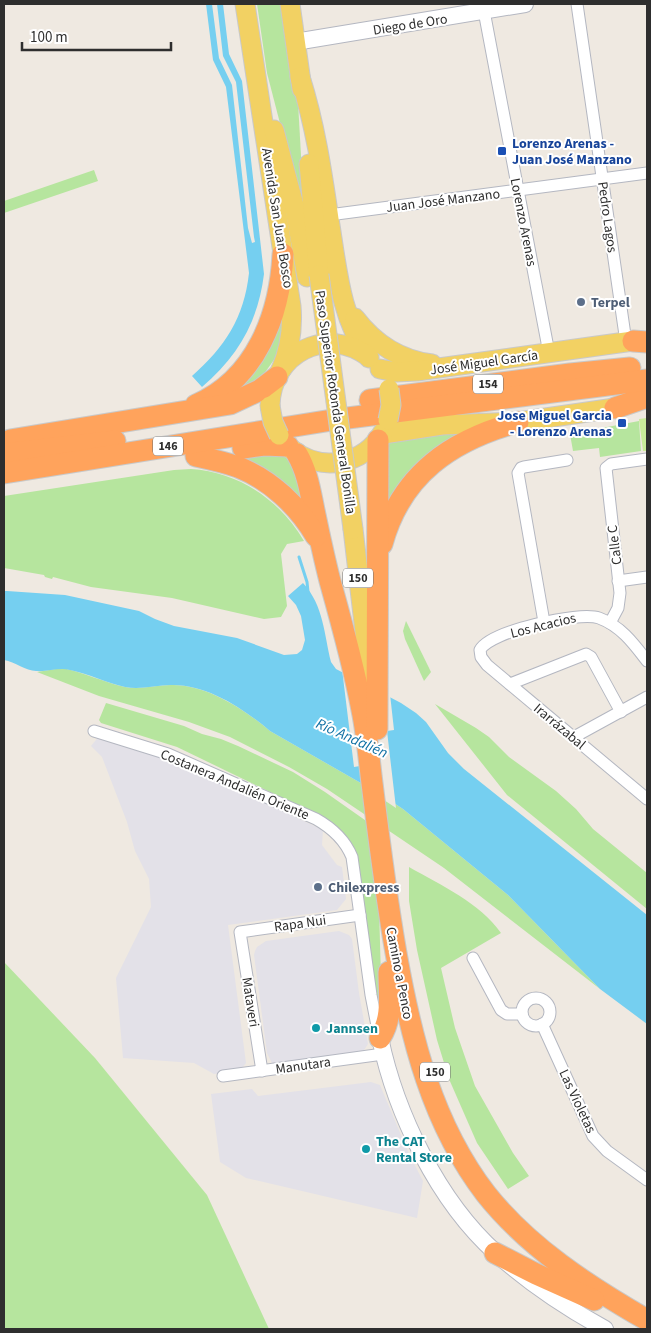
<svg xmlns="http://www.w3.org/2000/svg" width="651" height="1333" viewBox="0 0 651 1333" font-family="'Source Sans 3',sans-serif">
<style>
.industrial{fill:#e3e1e8}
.green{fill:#b6e59e}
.pitch{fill:#c9ec9a}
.water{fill:#75cff0}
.pier{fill:#efe9e1}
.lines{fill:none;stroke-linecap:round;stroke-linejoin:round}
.stream{stroke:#75cff0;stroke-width:3}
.street-casing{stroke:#b4b7c1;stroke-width:13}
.secondary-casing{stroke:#b4b7c1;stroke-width:18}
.primary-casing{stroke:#c9c9c9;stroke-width:21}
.highway-casing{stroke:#c9c9c9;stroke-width:23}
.street{stroke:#fff;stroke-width:11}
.secondary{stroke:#fff;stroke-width:16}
.primary{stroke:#f2d163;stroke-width:19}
.highway{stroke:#ffa35c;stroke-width:21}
.primary-bridge-casing{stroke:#c9c9c9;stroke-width:21;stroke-linecap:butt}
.primary-bridge{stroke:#f2d163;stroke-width:19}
.transit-dot{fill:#1a4fb4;stroke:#fff;stroke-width:2}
.service-dot{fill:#5c6f8a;stroke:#fff;stroke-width:2}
.culture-dot{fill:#0f9aa8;stroke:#fff;stroke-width:2}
.labels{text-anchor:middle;stroke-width:4;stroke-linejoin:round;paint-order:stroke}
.shield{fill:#fff;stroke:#6d6d6d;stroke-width:1}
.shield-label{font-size:12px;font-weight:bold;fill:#2e2e2e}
.street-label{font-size:14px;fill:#2e2e2e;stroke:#fff}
.transit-label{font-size:14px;font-weight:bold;fill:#164399;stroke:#fff;text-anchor:start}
.service-label{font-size:14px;font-weight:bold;fill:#4e5e75;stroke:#fff;text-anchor:start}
.culture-label{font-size:14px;font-weight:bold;fill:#0d838f;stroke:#fff;text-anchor:start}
.water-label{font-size:15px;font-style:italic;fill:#0d6fa3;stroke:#fff}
</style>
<rect width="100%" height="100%" fill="#efe9e1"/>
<g class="industrial">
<polygon points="100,735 165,756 323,830 322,845 337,865 342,867 346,899 337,910 228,925 246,1063 240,1071 214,1074 194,1063 123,1058 116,978 151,907 149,879 135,851 127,822 102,757 91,746"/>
<polygon points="339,931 349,935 352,939 359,993 368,1044 362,1053 276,1064 272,1063 267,1053 254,955 255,951 257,947 266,941"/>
<polygon points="371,1082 380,1085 409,1154 423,1181 417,1218 246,1178 220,1162 211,1094 252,1089 258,1096"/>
</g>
<g class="green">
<polygon points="257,4 287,4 296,67 303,191 298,193 267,73"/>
<polygon points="94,170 98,181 4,213 4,201"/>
<path d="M281 306C282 313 285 322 285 329 282 353 268 370 252 387L233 388Z"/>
<polygon points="639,421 641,451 600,457 599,448 573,451 570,434"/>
<path d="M471 429C448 439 428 451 411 470 401 482 394 497 386 510L387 445 392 440Z"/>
<polygon points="235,454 285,454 294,465 305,508"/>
<path d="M191 469C239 472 280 500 304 541L287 544 281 554 287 606 281 617 264 619 172 598 91 587 53 577 52 579 45 577 44 575 4 568V496L174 470Z"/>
<polygon points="406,621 431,672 424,681 405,639 403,631"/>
<path d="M62 668C83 672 103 682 125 687 140 690 155 685 171 685 206 684 244 709 270 731L380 794 403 809 508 895 600 989 444 868 327 789 289 767 230 737 189 722 99 696 37 672Z"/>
<polygon points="106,703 184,726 202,734 221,739 238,746 293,772 325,792 372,825 379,907 382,1014 377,1009 358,863 326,819 177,747 101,723 99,720"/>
<polygon points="435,704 476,728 489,737 509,757 556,791 576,809 593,829 647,873 647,909 507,795"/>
<path d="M409 867C441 885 480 903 501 933L441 968 455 1028 475 1086 513 1153 529 1176 508 1189 477 1143 449 1079 437 1040 417 950 409 901Z"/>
<polygon points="4,962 95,1058 207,1195 269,1329 4,1329"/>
</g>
<polygon class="pitch" points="647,418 647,451 643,451 639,419"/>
<g class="water">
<path d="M206 4H212L219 58 232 85 248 228 252 243 255 242 254 237 236 82 223 56 217 4H223L229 54 242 81 264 274C258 322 238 356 202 387L192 376C225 347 244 318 249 273L226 87 213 60Z"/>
<path d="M303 583C324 606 324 634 331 662L336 669 401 703 416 713 426 722 448 753 464 769 647 915V1024L600 989 508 895 403 809 380 794 270 731C244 709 207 684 171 685 156 685 141 690 125 687 107 683 89 674 70 670 59 667 48 672 36 671 26 671 15 662 4 660V591H7L65 595 139 611 155 619 174 626 237 638 284 655 297 654 302 650 305 640 301 616 296 605 288 596Z"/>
</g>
<polygon class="pier" points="342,669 390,694 394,730 387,731 396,808 378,796 360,766 354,767"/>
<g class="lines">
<polyline class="stream" points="299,557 307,582 308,592"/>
<defs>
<g id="street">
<polyline points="577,4 626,342"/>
<polyline points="484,11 549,353"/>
<polyline points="329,215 647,173"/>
<polyline points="618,581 647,577"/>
<polyline points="544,622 518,473 521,468 524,467 567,460"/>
<polyline points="610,623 618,608 620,593 606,468 611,464 647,459"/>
<path d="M647 661C634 644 621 626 599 618 579 611 490 631 480 650L481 657 487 665 647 799"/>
<polyline points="510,684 586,654 591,657 621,712"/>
<path d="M94 731 168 754 316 819C332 828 345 840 352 857L371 995 379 1036"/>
<polyline points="574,737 647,697"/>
<polyline points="473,958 501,1010 507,1014 522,1014"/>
<circle cx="536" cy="1012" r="14"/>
<polyline points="542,1024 593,1136 607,1151 647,1180"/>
<polyline points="262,1071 240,932 360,915"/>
<polyline points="223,1076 383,1054"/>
</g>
<g id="secondary">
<polyline points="295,42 525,4"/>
<path d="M380 1038C396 1114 438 1201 496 1253 529 1283 567 1308 605 1329"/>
</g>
<g id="primary">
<path d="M245 4 291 306C293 329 290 349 281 370"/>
<polyline points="290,4 302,89"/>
<path d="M300 77C315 124 322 171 329 219 337 267 340 317 369 358"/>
<polyline points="274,130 295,209 307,277"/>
<polyline points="309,164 319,275"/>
<path d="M355 318C374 343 400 360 432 364"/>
<polyline points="380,369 396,372 417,371 633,341"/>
<path d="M270 406C271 353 327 325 369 357"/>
<polyline points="383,434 442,425 518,422 615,408"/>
<path d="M291 449C321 473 364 465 383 432"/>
<polyline points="353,529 370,675"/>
</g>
<g id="highway">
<polyline points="633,341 647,342"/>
<polyline points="370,400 570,374 630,368"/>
<path d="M196 405C256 379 280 315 283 254"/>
<polyline points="615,408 647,397"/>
<polyline points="10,440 230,404 260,390 277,377"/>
<polyline points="243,448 264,445 288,446"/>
<polyline points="4,454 115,441"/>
<path d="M297 454C307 471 310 490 314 510 319 534 324 558 330 581 342 624 354 667 362 710 367 734 369 759 372 783 379 840 386 896 396 953 411 1038 432 1124 486 1194 529 1248 588 1286 647 1320"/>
<path d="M196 456C210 459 224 462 238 467 271 480 298 506 316 536"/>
<polyline points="4,473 332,420 647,380"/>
<path d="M382 544C401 474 452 440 518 422"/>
<polyline points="377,729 378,440"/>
<path d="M380 1038C393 1018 389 995 389 972"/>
<polyline points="495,1253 536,1274 594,1300"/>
</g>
</defs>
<use href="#street" class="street-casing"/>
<use href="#secondary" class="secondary-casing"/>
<use href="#primary" class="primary-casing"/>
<use href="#highway" class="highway-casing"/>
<use href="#street" class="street"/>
<use href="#secondary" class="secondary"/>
<use href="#primary" class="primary"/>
<use href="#highway" class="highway"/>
<defs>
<g id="primary-bridge">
<polyline points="319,275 353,529"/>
<polyline points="270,406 273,422 279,435"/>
<polyline points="388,420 391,405 389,389"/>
</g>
</defs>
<use href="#primary-bridge" class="primary-bridge-casing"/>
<use href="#primary-bridge" class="primary-bridge"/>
</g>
<g class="transit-dot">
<rect x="497" y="146" width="10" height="10" rx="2.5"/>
<rect x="617" y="418" width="10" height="10" rx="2.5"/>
</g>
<g class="service-dot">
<circle cx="581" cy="302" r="5"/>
<circle cx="318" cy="887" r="5"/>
</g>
<g class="culture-dot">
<circle cx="316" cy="1028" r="5"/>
<circle cx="366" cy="1149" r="5"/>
</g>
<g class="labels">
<g class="shield">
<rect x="473" y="374.5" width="30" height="19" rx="4"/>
<rect x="153" y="436.5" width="30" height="19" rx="4"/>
<rect x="343" y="568.5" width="30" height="19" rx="4"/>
<rect x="420" y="1062.5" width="30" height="19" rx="4"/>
</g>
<g class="shield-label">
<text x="488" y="388">154</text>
<text x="168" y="450">146</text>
<text x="358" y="582">150</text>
<text x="435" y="1076">150</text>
</g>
<g class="street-label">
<text transform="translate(410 24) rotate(-9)" y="5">Diego de Oro</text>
<text transform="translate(443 200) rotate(-7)" y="5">Juan José Manzano</text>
<text transform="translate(608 217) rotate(82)" y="5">Pedro Lagos</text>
<text transform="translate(278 218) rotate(81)" y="5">Avenida San Juan Bosco</text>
<text transform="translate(524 222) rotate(79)" y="5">Lorenzo Arenas</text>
<text transform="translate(484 362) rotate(-8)" y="5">José Miguel García</text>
<text transform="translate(336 402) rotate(82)" y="5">Paso Superior Rotonda General Bonilla</text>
<text transform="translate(614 545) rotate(-97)" y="5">Calle C</text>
<text transform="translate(543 625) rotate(-14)" y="5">Los Acacios</text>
<text transform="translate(560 726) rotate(40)" y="5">Irarrázabal</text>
<text transform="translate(235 784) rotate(23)" y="5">Costanera Andalién Oriente</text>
<text transform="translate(300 923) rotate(-8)" y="5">Rapa Nui</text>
<text transform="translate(400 973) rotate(79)" y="5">Camino a Penco</text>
<text transform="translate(251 1002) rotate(81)" y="5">Mataveri</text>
<text transform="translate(303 1065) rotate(-8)" y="5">Manutara</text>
<text transform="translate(578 1101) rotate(65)" y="5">Las Violetas</text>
</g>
<g class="transit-label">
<text x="512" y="148">Lorenzo Arenas -<tspan x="512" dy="16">Juan José Manzano</tspan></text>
<text x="612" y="420" text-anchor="end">Jose Miguel Garcia<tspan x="612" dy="16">- Lorenzo Arenas</tspan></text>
</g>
<g class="service-label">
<text x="591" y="307">Terpel</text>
<text x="328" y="892">Chilexpress</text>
</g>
<g class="culture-label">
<text x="326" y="1033">Jannsen</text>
<text x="376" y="1146">The CAT<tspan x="376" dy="16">Rental Store</tspan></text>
</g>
<g class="water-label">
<text transform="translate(352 738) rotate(24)" y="5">Río Andalién</text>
</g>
</g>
<rect width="651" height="1333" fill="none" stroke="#2e2e2e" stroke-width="10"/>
<path d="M22 42v8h149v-8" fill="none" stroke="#2e2e2e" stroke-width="2.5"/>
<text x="30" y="42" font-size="15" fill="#2e2e2e" stroke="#ffffff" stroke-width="4" paint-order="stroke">100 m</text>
</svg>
